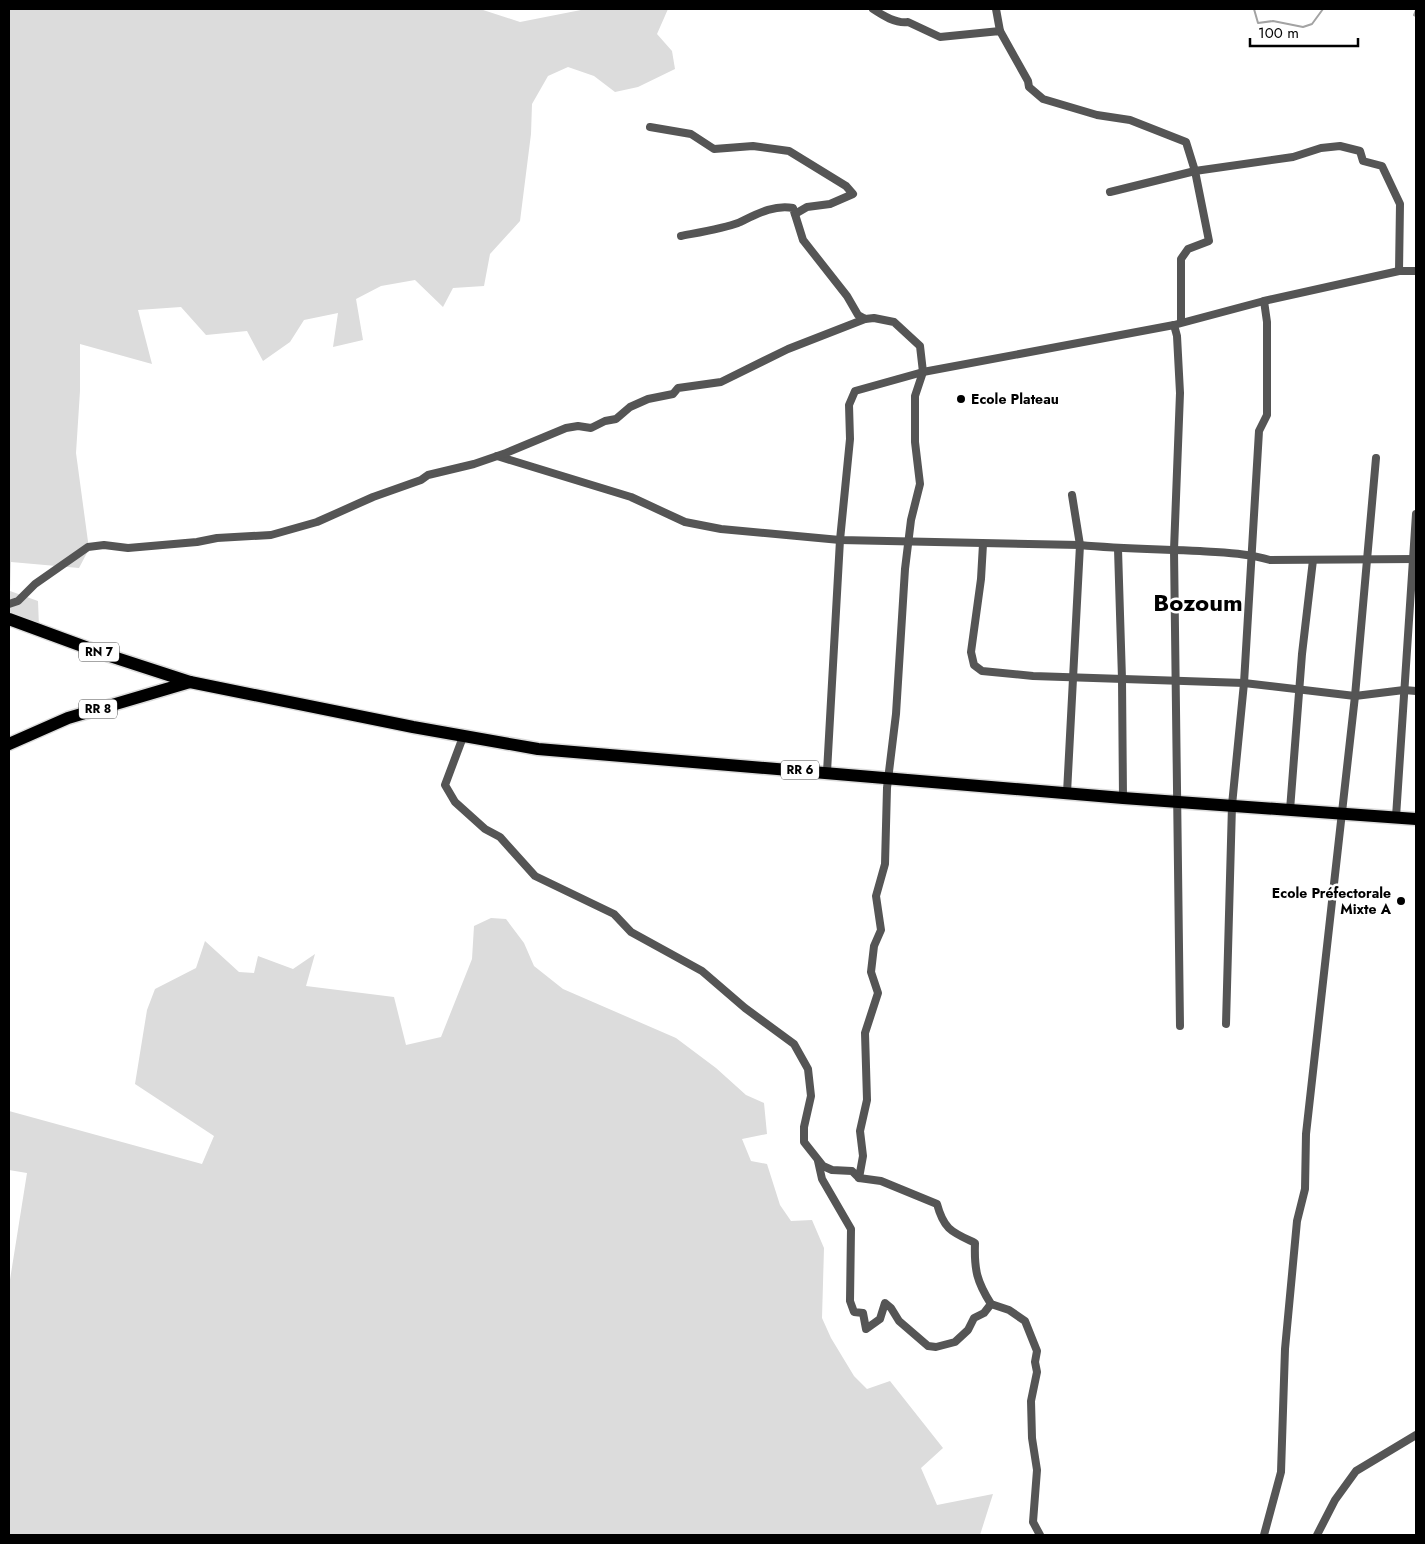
<svg xmlns="http://www.w3.org/2000/svg" width="1425" height="1544" viewBox="0 0 1425 1544" font-family="Jost,sans-serif">
<style>
.green{fill:#dcdcdc}
.lines{fill:none;stroke-linecap:round;stroke-linejoin:round}
.stream{stroke:#a3a3a3;stroke-width:2}
.primary-casing{stroke:#dbdbdb;stroke-width:15}
.street{stroke:#555;stroke-width:8}
.primary{stroke:#000;stroke-width:12}
.poi-dot{fill:#000;stroke:#fff;stroke-width:2}
.labels{text-anchor:middle;stroke-width:5;stroke-linejoin:round;paint-order:stroke}
.shield{fill:#fff;stroke:#4c4c4c;stroke-width:1}
.shield-label{font-size:12px;font-weight:bold;fill:#000}
.poi-label{font-size:14px;font-weight:bold;fill:#000;stroke:#fff;text-anchor:start}
.town-label{font-size:24px;font-weight:bold;fill:#000;stroke:#fff}
</style>
<rect width="100%" height="100%" fill="#fff"/>
<g class="green">
<polygon points="9,9 480,9 520,22 586,9 668,9 657,34 672,51 675,69 638,87 615,92 594,76 568,67 548,76 532,104 531,134 520,221 490,254 484,286 453,288 443,307 415,280 381,286 356,299 363,340 333,347 338,313 304,320 290,342 263,361 247,331 206,335 181,307 138,310 152,364 80,344 80,391 76,453 89,549 79,568 11,562 10,591 38,601 39,627 9,623"/>
<polygon points="491,918 506,919 524,943 534,966 563,989 676,1038 716,1068 746,1095 764,1103 767,1134 742,1139 751,1161 767,1164 780,1205 791,1221 812,1220 824,1248 822,1318 831,1338 854,1376 867,1389 890,1381 943,1448 921,1468 937,1505 993,1494 980,1535 9,1535 9,1286 27,1173 9,1170 9,1111 202,1164 214,1136 135,1084 147,1010 155,989 196,968 205,941 239,972 254,973 258,956 293,969 315,954 306,986 394,997 406,1045 441,1037 472,959 474,926"/>
</g>
<g class="lines">
<g class="stream">
<polyline points="1254,9 1258,23 1273,21 1303,27 1312,24 1323,9"/>
<polyline points="1416,10 1414,15 1416,16"/>
</g>
<defs>
<g id="primary">
<polyline points="9,619 107,655 190,682 413,727 538,749 1123,798 1416,819"/>
<polyline points="9,744 68,718 190,682"/>
</g>
</defs>
<use href="#primary" class="primary-casing"/>
<g class="street">
<path d="M873 9C882 15 896 24 908 22L940 37 1000 31 1028 81 1029 87 1043 99 1097 115 1130 120 1186 142 1195 171 1209 241 1188 249 1181 259V322"/>
<polyline points="996,9 1000,31"/>
<polyline points="650,127 691,134 714,149 753,146 789,151 846,186 853,194 830,204 807,207 795,214"/>
<polyline points="1110,192 1195,171 1293,157 1321,148 1340,146 1360,151 1363,161 1382,166 1400,204 1399,271"/>
<polyline points="1174,325 1177,336 1180,393 1174,550 1180,1026"/>
<path d="M497 456 631 497 685 522 721 529 840 540 1080 545C1120 549 1160 549 1200 551 1224 553 1247 553 1270 560L1416 559"/>
<polyline points="983,544 981,579 971,652 974,665 982,671 1033,676 1244,683 1355,696 1404,690 1416,691"/>
<polyline points="1118,549 1122,679 1123,798"/>
<polyline points="9,604 18,601 35,584 88,547 104,545 128,548 197,542 217,538 271,535 317,522 373,497 421,480 428,475 474,464 506,453 566,428 578,426 591,428 605,421 616,419 630,407 648,399 673,394 678,388 721,382 788,349 865,319"/>
<path d="M463 737 445 785 455 802 485 829 500 837 535 876 614 914 631 932 702 971 745 1008 794 1044 808 1069 811 1096 804 1127V1142L823 1166 832 1170 852 1171 859 1178 863 1156 860 1131 867 1100 865 1033 878 993 871 972 874 946 881 930 876 896 885 864 887 788 896 714 905 569 911 520 920 484 915 442V396L923 372 920 346 894 322 874 318 865 319 858 315 847 296 803 240 793 208C774 204 755 215 738 223 725 228 696 233 681 236"/>
<polyline points="827,772 840,540 850,439 849,405 855,391 923,372 1174,325 1264,301 1399,271 1416,271"/>
<polyline points="1067,793 1080,545 1072,495"/>
<polyline points="1290,810 1302,654 1313,560"/>
<polyline points="1396,817 1416,514"/>
<polyline points="1226,1024 1232,805 1244,683 1259,431 1267,415 1267,322 1264,301"/>
<polyline points="818,1161 822,1179 851,1229 850,1301 854,1312 863,1313 866,1329 880,1319 885,1303 891,1308 899,1321 928,1346 936,1347 955,1342 968,1330 974,1318 984,1313 991,1304"/>
<path d="M859 1178 881 1181 937 1204C944 1230 952 1232 975 1243 974 1270 977 1282 991 1304L1009 1310 1025 1321 1037 1351 1035 1362 1037 1372 1031 1401 1032 1438 1037 1470 1033 1522 1040 1535"/>
<polyline points="1264,1535 1281,1472 1285,1349 1297,1221 1305,1189 1306,1134 1355,696 1376,458"/>
<polyline points="1317,1535 1335,1500 1356,1471 1416,1435"/>
</g>
<use href="#primary" class="primary"/>
</g>
<g class="poi-dot">
<circle cx="961" cy="399" r="5"/>
<circle cx="1401" cy="901" r="5"/>
</g>
<g class="labels">
<g class="shield">
<rect x="79" y="642.5" width="40" height="19" rx="4"/>
<rect x="79" y="699.5" width="38" height="19" rx="4"/>
<rect x="781" y="760.5" width="38" height="19" rx="4"/>
</g>
<g class="shield-label">
<text x="99" y="656">RN 7</text>
<text x="98" y="713">RR 8</text>
<text x="800" y="774">RR 6</text>
</g>
<g class="poi-label">
<text x="971" y="404">Ecole Plateau</text>
<text x="1391" y="898" text-anchor="end">Ecole Préfectorale<tspan x="1391" dy="16">Mixte A</tspan></text>
</g>
<g class="town-label">
<text x="1198" y="611">Bozoum</text>
</g>
</g>
<rect width="1425" height="1544" fill="none" stroke="#000000" stroke-width="20"/>
<path d="M1250 38v8h108v-8" fill="none" stroke="#000000" stroke-width="2.5"/>
<text x="1258" y="38" font-size="15" fill="#000000" stroke="#ffffff" stroke-width="4" paint-order="stroke">100 m</text>
</svg>
